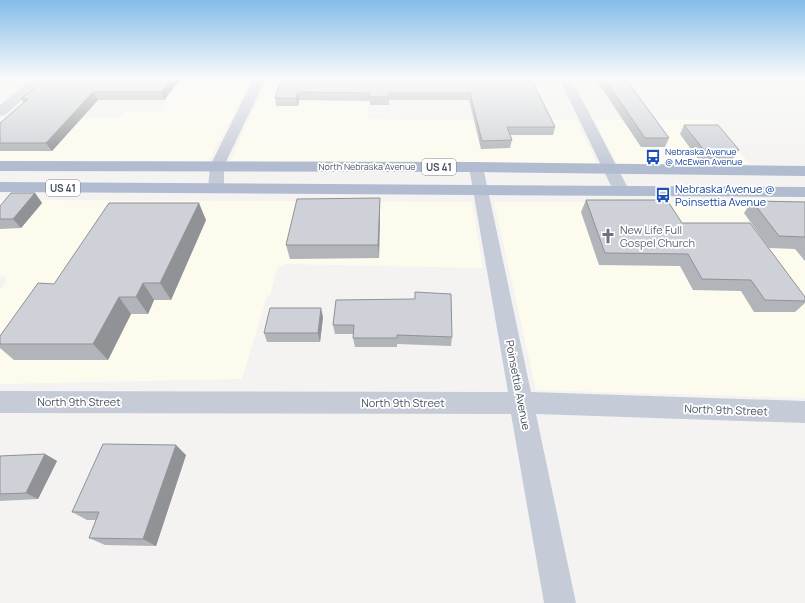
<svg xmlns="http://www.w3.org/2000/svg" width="805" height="603" viewBox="0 0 805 603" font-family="Manrope,sans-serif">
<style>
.commercial{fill:#fdfbee}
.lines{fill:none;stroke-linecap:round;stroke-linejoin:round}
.minor{fill:#c6ccd7;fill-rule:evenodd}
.tertiary{fill:#c6ccd7;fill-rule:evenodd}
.primary{fill:#b2bcd1;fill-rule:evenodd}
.wall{fill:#b1b4b9}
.shaded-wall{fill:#909296}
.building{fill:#ced1d7;stroke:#909296}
.labels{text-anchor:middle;stroke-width:3.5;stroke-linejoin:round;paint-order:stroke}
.far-transit-label{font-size:9px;fill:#164399;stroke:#fff;text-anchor:start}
.far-street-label{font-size:9px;fill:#495260;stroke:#fff}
.shield{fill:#fff;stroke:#808690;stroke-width:1}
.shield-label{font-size:10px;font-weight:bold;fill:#495260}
.transit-label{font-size:11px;fill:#164399;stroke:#fff;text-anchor:start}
.worship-label{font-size:11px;fill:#5b616d;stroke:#fff;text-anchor:start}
.street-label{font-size:11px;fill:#495260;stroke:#fff}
</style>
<rect width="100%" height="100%" fill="#f4f3f2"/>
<g class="commercial">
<polygon points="181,81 251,81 209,161 0,161 0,120 2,118 118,119 124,112 160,111"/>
<polygon points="267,81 371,81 367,119 576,120 597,163 230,161"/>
<polygon points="594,120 711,120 750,164 617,164"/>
<polygon points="0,200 472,202 483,268 285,264 279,267 277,269 270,296 267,296 242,379 0,384 0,290 7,281 6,277 0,276"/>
<polygon points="494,202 805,202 805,398 536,390"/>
</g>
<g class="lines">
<g class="minor">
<polygon points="254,78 266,78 224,166 224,188 222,191 216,193 210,191 208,188 210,166"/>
<polygon points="559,78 571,78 629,190 627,193 621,195 615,193 613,190"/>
<polygon points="476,163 481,164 483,167 531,392 805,401 805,423 536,414 576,603 544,603 511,414 0,413 0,391 508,392 469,167 471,164"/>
</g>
<polygon class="tertiary" points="33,78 47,78 5,115 0,116 0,105"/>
<g class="primary">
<polygon points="0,161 476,162 805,166 805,176 476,172 0,171"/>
<polygon points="0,182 805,187 805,197 0,192"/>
</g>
</g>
<g class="wall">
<polygon points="47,78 181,78 164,100 98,100 52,151 0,151 0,123 24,103 21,99"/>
<polygon points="282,78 506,81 555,127 553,135 510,135 512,140 510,148 481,149 469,100 389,100 389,105 370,105 370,101 299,100 298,106 276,106 275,98"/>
<polygon points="595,78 625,78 669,138 665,147 641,147"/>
<polygon points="684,125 739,150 733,159 698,159 680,134"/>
<polygon points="35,193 42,203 21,228 0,229 0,206"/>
<polygon points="586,200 682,223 805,297 805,303 795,312 754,312 741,291 693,290 680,266 599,265 581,212"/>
<polygon points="752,201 805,202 805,261 795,249 769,248 744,213"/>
<polygon points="380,212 379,258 290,259 286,245"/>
<polygon points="206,220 171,300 154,300 148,314 131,314 108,360 14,360 0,348 0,336 54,284"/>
<polygon points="336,300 452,337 451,346 397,344 397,347 355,347 353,338 354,334 335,334 333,325"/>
<polygon points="323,317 320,342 267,342 264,333"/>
<polygon points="45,454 57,461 38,499 0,501 0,456"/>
<polygon points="186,455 156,546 105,545 89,538 96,520 87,520 72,512"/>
</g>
<g class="shaded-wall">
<polygon points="0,78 5,78 0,83"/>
<polygon points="172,78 181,78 164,100 161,92"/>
<polygon points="93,92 98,100 52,151 46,143"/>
<polygon points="298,92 299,100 298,106 296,98"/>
<polygon points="35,193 42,203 21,228 13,219"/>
<polygon points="380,198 380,212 379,258 378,245"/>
<polygon points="199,203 206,220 171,300 160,283"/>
<polygon points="143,283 154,300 148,314 136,297"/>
<polygon points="119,297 131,314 108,360 93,344"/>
<polygon points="321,308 323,317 320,342 318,333"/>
<polygon points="176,445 186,455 156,546 143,539"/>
<polygon points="45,454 57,461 38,499 26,493"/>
</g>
<g class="building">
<polygon points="47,78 172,78 161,92 93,92 46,143 0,143 0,123 28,99 21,99"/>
<polygon points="282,78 505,78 506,81 532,81 555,127 507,127 512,140 482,141 470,93 389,93 389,97 369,97 370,93 298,92 296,98 275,98"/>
<polygon points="604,78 625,78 669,138 645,138"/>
<polygon points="684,125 718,125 739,150 704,150"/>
<polygon points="11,193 35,193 13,219 0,219 0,206"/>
<polygon points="380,198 378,245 286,245 297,199"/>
<polygon points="586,200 667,200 682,223 750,223 805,297 805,301 765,300 751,280 702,279 688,254 605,253"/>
<polygon points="752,201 805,202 805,237 779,236"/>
<polygon points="109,203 199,203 160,283 143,283 136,297 119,297 93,344 0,344 0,336 38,283 54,284"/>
<polygon points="415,292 451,294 452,337 397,335 397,338 353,338 354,325 333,325 336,300 415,299"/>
<polygon points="270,308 321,308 318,333 264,333"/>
<polygon points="103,444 176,445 143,539 89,538 99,512 72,512"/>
<polygon points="45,454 26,493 0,494 0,456"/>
</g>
<linearGradient id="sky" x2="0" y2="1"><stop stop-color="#84bdeb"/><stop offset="0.48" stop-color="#fafaf9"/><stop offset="1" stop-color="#fafaf9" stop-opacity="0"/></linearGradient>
<rect width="805" height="163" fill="url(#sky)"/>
<defs>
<symbol id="bus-bare" viewBox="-9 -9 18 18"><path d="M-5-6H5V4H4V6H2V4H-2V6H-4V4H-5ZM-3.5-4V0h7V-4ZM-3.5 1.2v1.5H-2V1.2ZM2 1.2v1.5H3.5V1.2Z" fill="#1a4fb4" stroke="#fff" stroke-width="2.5" paint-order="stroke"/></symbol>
<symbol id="church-bare" viewBox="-9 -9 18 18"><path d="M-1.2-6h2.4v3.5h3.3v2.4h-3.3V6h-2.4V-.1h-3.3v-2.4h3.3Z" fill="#6b7280" stroke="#fff" stroke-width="2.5" paint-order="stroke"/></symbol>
</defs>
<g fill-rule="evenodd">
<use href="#bus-bare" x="642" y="146" width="22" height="22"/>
<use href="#bus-bare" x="652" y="184" width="22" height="22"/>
<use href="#church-bare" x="597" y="225" width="22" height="22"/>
</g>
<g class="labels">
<g class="far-transit-label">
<text x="665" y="155">Nebraska Avenue<tspan x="665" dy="10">@ McEwen Avenue</tspan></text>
</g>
<g class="far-street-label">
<text x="367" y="170">North Nebraska Avenue</text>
</g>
<g class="shield">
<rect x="422" y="159" width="34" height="16" rx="3"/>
<rect x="46" y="180" width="34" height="16" rx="3"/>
</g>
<g class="shield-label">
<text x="439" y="171">US 41</text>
<text x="63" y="192">US 41</text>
</g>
<g class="transit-label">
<text x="675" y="193">Nebraska Avenue @<tspan x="675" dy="13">Poinsettia Avenue</tspan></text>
</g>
<g class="worship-label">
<text x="620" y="234">New Life Full<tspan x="620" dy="13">Gospel Church</tspan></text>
</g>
<g class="street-label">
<text transform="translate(518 385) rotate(79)" y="4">Poinsettia Avenue</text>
<text x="79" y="406">North 9th Street</text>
<text x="403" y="407">North 9th Street</text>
<text transform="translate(726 410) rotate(2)" y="4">North 9th Street</text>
</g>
</g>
</svg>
